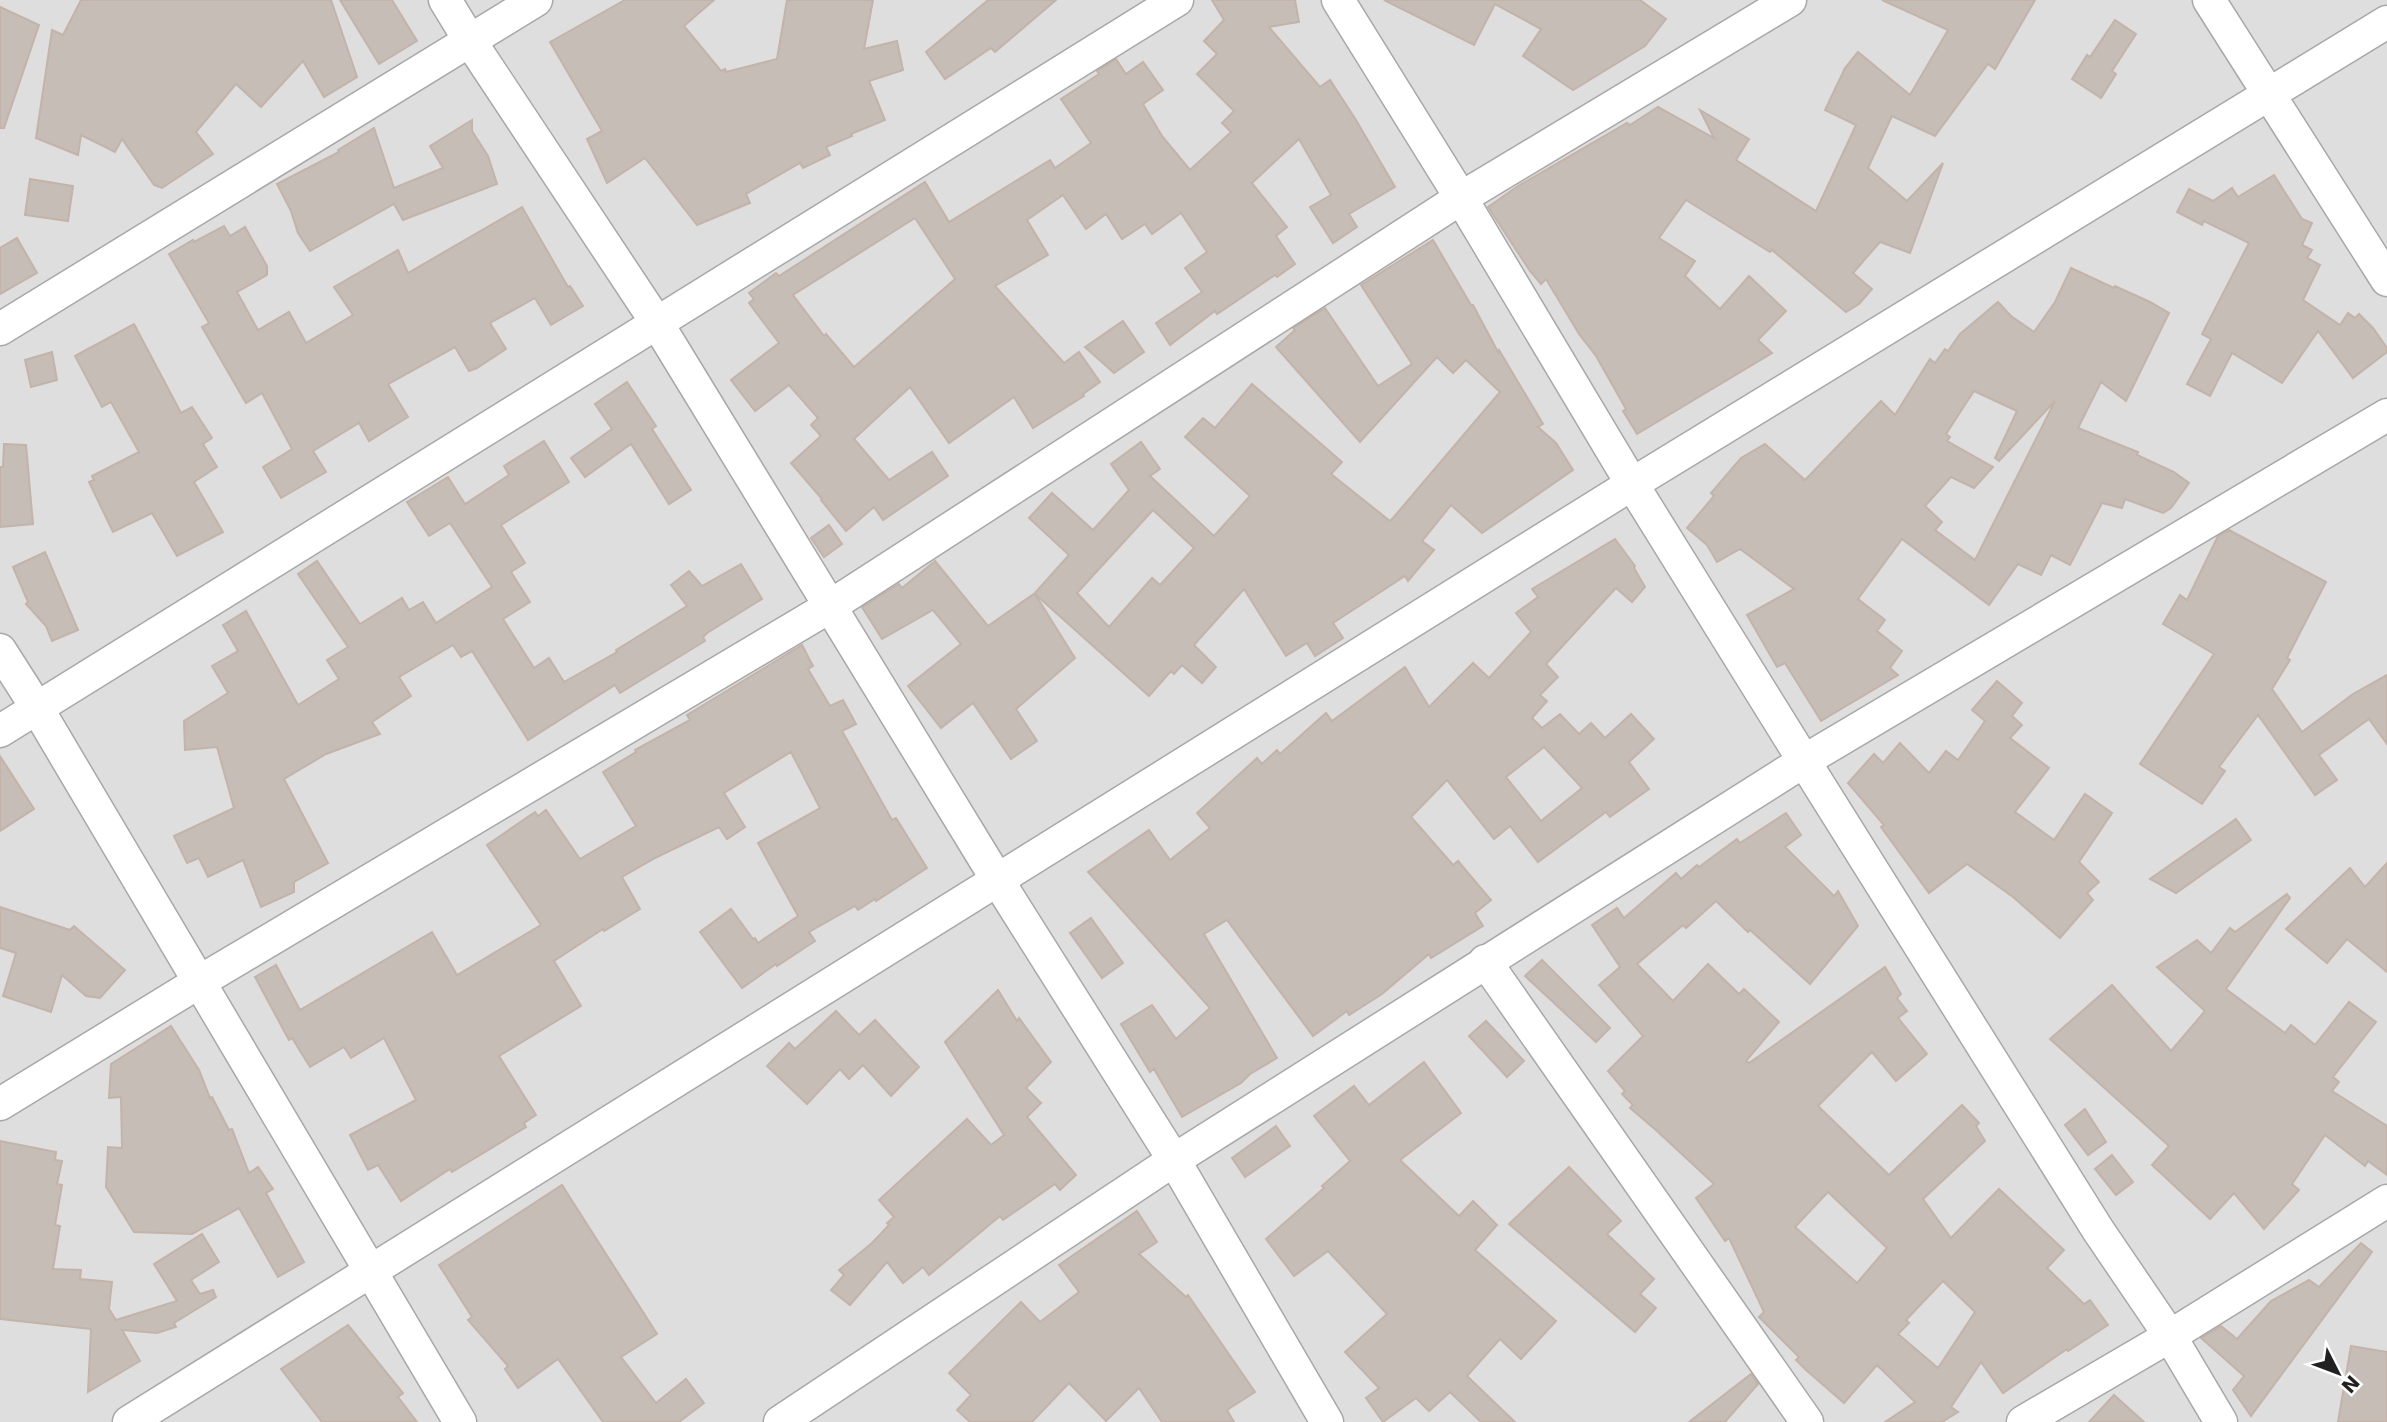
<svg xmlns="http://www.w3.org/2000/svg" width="2387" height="1422" viewBox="0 0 2387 1422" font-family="'DejaVu Sans',sans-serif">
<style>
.residential{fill:#dfdede}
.building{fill:#c6bdb6;stroke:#c3b3a9;stroke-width:2;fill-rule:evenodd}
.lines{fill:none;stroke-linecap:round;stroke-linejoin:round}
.minor-casing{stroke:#a8a8a8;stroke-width:35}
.minor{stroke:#fff;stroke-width:32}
</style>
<rect width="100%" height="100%" fill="#f1ede7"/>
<rect class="residential" x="0" y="0" width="2387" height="1422"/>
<g class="building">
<polygon points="81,0 331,0 357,77 324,97 303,61 261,107 236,84 196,132 213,154 162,188 154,185 122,139 115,152 81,135 78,155 36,138 52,30 63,35"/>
<polygon points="340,0 392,0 417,41 379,64"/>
<polygon points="625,0 714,0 684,26 721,71 725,69 726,72 777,59 787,0 873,0 864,49 897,41 903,70 869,81 885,120 851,134 852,136 826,147 830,155 803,168 800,163 746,194 750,203 697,225 645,158 607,183 587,139 602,131 550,42"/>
<polygon points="988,0 1056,0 995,52 991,48 945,79 926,52"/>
<path d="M1212 0H1295L1299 22 1269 27 1320 87 1330 80 1356 120 1395 187 1349 214 1357 227 1333 243 1310 207 1331 195 1299 139 1252 183 1287 227 1276 236 1295 264 1277 277 1275 275 1217 314 1215 311 1170 345 1156 323 1202 292 1185 268 1207 252 1181 213 1152 234 1145 224 1122 239 1106 214 1086 229 1063 195 1027 220 1048 255 995 286 1064 363 1079 352 1100 382 1083 394 1084 396 1033 428 1014 397 949 443 910 387 854 439 889 480 932 452 948 476 883 520 874 507 846 531 821 500 822 499 791 463 821 436 811 425 818 418 789 385 755 411 731 380 779 343 749 303 754 299 749 293 776 273 779 276 925 182 949 222 1050 160 1055 168 1091 143 1061 99 1099 74 1097 71 1116 59 1126 74 1143 62 1163 90 1143 104 1162 136 1190 170 1231 132 1222 123 1234 111 1197 74 1217 54 1204 41 1224 20ZM915 218 955 279 854 367 826 334 824 336 793 295Z"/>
<polygon points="1384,0 1640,0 1666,19 1645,46 1573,90 1523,56 1541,29 1495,4 1474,45"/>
<polygon points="1882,0 2035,0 1995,69 1988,64 1935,136 1892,116 1868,168 1907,201 1943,163 1910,253 1880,242 1853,273 1872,289 1859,304 1846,312 1772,250 1770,252 1686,200 1659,238 1695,261 1685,276 1720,309 1749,276 1786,311 1758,340 1772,353 1637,434 1623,411 1626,409 1596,356 1579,334 1546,279 1541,284 1530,271 1488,207 1518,186 1627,123 1630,125 1658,107 1714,138 1700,110 1749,139 1736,160 1816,211 1856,125 1825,110 1845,68 1858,52 1910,95 1948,30"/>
<polygon points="0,7 39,25 4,128 0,128"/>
<polygon points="2115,20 2136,34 2112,71 2116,74 2101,98 2072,79 2087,55 2090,57"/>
<polygon points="472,120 472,131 488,156 497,184 403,220 394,204 310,251 298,233 291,211 277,184 339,152 338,150 374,128 394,188 443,168 430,146"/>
<polygon points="2274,175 2302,219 2312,223 2302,245 2312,250 2307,258 2320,265 2303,300 2340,325 2348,313 2355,318 2359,314 2373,328 2387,348 2387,352 2353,378 2318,331 2282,383 2232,353 2210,396 2187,384 2211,339 2202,334 2249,243 2204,221 2202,225 2177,212 2189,189 2213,201 2232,188 2238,197"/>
<polygon points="30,179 73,186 68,221 25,215"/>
<polygon points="522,207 568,287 570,286 583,306 551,325 535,298 490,323 506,349 477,368 469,371 455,347 388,384 408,417 369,441 359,423 313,451 326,472 281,498 263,467 292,449 262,393 246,403 202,327 209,323 169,254 193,240 194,242 224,226 230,236 245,227 267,266 267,275 237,292 258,330 289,312 306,343 353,315 334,287 398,250 408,273"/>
<polygon points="17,238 37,273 0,294 0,248"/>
<path d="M1433 240 1471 305H1473L1498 352 1499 350 1543 424 1538 427 1556 443 1573 470 1482 533 1451 505 1422 541 1434 550 1408 581 1405 576 1333 623 1343 638 1315 656 1307 643 1286 656 1244 589 1194 645 1216 667 1202 683 1182 665 1174 674 1171 671 1149 696 1035 594 1075 658 1016 709 1037 741 1011 759 973 703 941 728 908 686 961 644 933 610 882 639 862 607 899 584 902 588 935 561 988 626 1035 593 1069 555 1029 518 1052 493 1093 530 1129 490 1111 464 1141 442 1160 469 1150 476 1214 536 1250 496 1185 437 1203 418 1215 428 1252 384 1342 462 1331 474 1390 521 1393 518 1500 392 1466 360 1453 373 1437 357 1360 442 1276 347 1295 330 1293 328 1325 308 1378 386 1412 364 1361 285ZM1153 510 1194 548 1160 585 1152 578 1109 627 1077 593Z"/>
<path d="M2071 268 2114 288 2115 286 2150 302 2169 313 2126 401 2101 382 2078 428 2138 452 2137 455 2174 472 2189 483 2171 508 2163 513 2125 499 2122 508 2102 503 2070 565 2051 555 2041 575 2018 564 1989 605 1902 539 1858 599 1885 620 1877 631 1902 651 1890 668 1898 675 1821 721 1785 663 1777 667 1747 615 1794 589 1740 549 1717 562 1707 545 1687 528 1714 496 1711 493 1741 458 1765 444 1805 480 1881 401 1895 415 1930 359 1935 363 1945 349 1948 351 1960 334 1998 302 2011 316 2034 332 2055 302ZM1974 391 2017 411 1995 458 1999 461 2055 401 1975 560 1935 530 1942 522 1925 506 1951 477 1974 488 1993 467 1947 441 1950 437 1946 434Z"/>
<polygon points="1123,321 1144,352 1114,373 1085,347"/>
<polygon points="134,324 181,413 192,407 212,438 203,444 217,467 194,482 223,532 177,556 152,513 113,532 89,482 94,480 92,476 139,452 111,402 102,407 75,356"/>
<polygon points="52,352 57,380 31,387 25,360"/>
<polygon points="627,382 656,426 652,429 691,490 669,504 631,444 585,477 571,458 612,429 595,404"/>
<polygon points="544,441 569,482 501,525 525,563 511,572 530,602 503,619 534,668 549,658 564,682 617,652 616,650 687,606 671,585 689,571 702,586 741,564 762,599 707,633 703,637 705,641 620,693 615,685 528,740 472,651 461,657 453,645 399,677 411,696 372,722 380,734 326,754 284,779 328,863 294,882 294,892 261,907 243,860 208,877 199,858 187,863 174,836 234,808 217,747 185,750 184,721 228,693 212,666 238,651 223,625 246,611 298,705 339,679 327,660 348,647 298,574 317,561 360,624 402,598 409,610 423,602 436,623 492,587 450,523 429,536 407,502 448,477 465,504 509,475 504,466"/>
<polygon points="4,444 26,445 33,524 0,527 0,467 3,467"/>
<polygon points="829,525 842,544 824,557 811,538"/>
<polygon points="2229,530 2326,582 2287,658 2290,660 2272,689 2302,732 2353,694 2387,675 2387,744 2369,719 2319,755 2337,780 2315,795 2258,715 2219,767 2225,771 2202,804 2140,764 2214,654 2163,624 2180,595 2187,600 2218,536"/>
<path d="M1615 539 1635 566 1634 568 1645 587 1632 602 1616 588 1546 664 1558 677 1540 695 1547 701 1532 718 1542 728 1560 714 1579 734 1591 723 1605 738 1631 714 1654 739 1629 762 1649 789 1610 817 1606 812 1538 862 1510 826 1494 839 1447 780 1411 817 1453 865 1458 861 1491 900 1475 913 1483 926 1431 958 1429 954 1382 994 1349 1015 1347 1011 1313 1036 1227 920 1204 934 1277 1058 1250 1074 1241 1083 1182 1117 1154 1069 1150 1072 1121 1024 1152 1005 1176 1039 1210 1008 1088 872 1149 830 1170 860 1210 828 1197 813 1257 758 1262 764 1277 750 1280 754 1326 713 1332 721 1405 667 1429 707 1473 663 1489 678 1531 632 1516 613 1538 597 1532 589ZM1544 747 1582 788 1541 821 1506 777Z"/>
<polygon points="45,552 78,630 52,641 46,626 26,604 28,602 13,567"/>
<polygon points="802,645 813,666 808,669 830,706 843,700 856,724 842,731 892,820 896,818 927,868 876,901 875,899 858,910 855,906 809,932 815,941 777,966 776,964 742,988 700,932 731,909 753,939 755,938 758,943 798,916 758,843 820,808 791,752 724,793 745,827 727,839 719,827 655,858 622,877 640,909 604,931 603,929 554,961 581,1006 499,1056 536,1115 524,1123 526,1127 452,1172 450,1169 401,1201 378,1165 368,1170 350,1135 416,1100 384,1038 351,1058 344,1047 310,1067 292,1038 289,1040 255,977 276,965 300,1010 432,932 457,975 541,925 487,845 535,812 538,816 546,810 580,859 636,826 603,772 636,752 635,750 690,720 687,715"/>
<polygon points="1997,681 2022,703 2012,716 2022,725 2010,738 2049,768 2015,812 2054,840 2085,794 2112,813 2079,862 2099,882 2087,893 2093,900 2060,938 2013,897 1967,864 1929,893 1881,827 1884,825 1848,783 1874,754 1883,763 1900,743 1929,773 1946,751 1958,760 1985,721 1972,710"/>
<polygon points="0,756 34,809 0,831"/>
<path d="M1786 813 1801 835 1785 847 1834 896 1838 891 1858 926 1810 984 1750 930 1748 932 1716 901 1686 928 1683 925 1637 964 1673 1001 1708 964 1739 994 1744 989 1779 1022 1746 1061 1749 1063 1885 967 1901 994 1897 998 1907 1011 1898 1018 1927 1054 1896 1081 1872 1052 1818 1106 1889 1175 1962 1105 1979 1123 1976 1126 1985 1141 1923 1199 1951 1238 1999 1189 2064 1250 2047 1268 2084 1304 2090 1300 2108 1325 2068 1351 2067 1349 2003 1393 1981 1362 1951 1407 1958 1412 1942 1422H1885L1915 1402 1877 1365 1844 1403 1806 1370 1796 1360 1799 1357 1759 1317 1764 1312 1729 1238 1725 1241 1696 1198 1714 1184 1657 1131 1630 1108 1633 1105 1622 1094 1625 1091 1608 1071 1643 1036 1599 985 1620 967 1592 925 1617 908 1624 918 1676 873 1681 879 1697 865 1699 867 1737 839 1740 843ZM1828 1192 1887 1248 1857 1283 1795 1227ZM1943 1281 1975 1312 1938 1368 1898 1334 1909 1323 1906 1320Z"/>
<polygon points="2236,819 2251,840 2176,893 2150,879"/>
<polygon points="2387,863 2387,972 2347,939 2327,963 2286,929 2350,868 2365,887"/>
<polygon points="2287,894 2290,898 2226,989 2285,1033 2291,1025 2315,1045 2349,1002 2376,1022 2333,1077 2339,1082 2332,1091 2387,1126 2387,1175 2368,1161 2365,1166 2325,1135 2292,1184 2299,1190 2264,1229 2234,1193 2210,1219 2152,1165 2169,1146 2050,1039 2112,985 2171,1051 2205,1011 2157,967 2197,940 2211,953 2230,928 2235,932"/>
<polygon points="0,907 70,930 74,926 125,970 100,998 86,996 62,975 51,1012 3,996 16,953 0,948"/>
<polygon points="1091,918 1123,963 1102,978 1070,933"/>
<polygon points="1542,960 1610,1028 1596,1042 1525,976"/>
<polygon points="998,990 1017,1021 1019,1018 1051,1062 1026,1088 1041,1103 1027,1117 1076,1175 1060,1190 1055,1184 1003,1220 1000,1216 929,1275 923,1267 903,1283 887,1262 850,1305 831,1290 844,1275 839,1270 872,1243 889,1225 887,1223 894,1217 879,1200 967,1119 991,1145 1004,1135 945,1042"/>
<polygon points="836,1011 859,1035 875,1020 919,1067 891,1096 863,1065 849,1079 840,1069 807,1104 767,1066 789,1043 795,1049"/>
<polygon points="1486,1021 1524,1061 1507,1077 1469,1036"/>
<polygon points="171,1026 199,1070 210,1098 212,1097 229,1130 232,1129 249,1173 258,1167 273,1189 266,1193 304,1262 278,1277 239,1208 192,1234 134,1232 106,1187 108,1147 122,1148 121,1097 109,1098 111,1064"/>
<polygon points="1424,1062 1461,1113 1400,1160 1459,1216 1473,1201 1497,1225 1475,1250 1556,1321 1521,1359 1500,1339 1467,1376 1515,1422 1481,1422 1450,1392 1429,1411 1416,1398 1383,1422 1366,1398 1379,1388 1345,1352 1387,1314 1328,1251 1294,1276 1266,1239 1324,1188 1322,1186 1350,1161 1314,1116 1354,1086 1369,1105"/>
<polygon points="2085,1109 2106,1142 2088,1155 2065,1125"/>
<polygon points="1276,1126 1290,1146 1245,1177 1232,1158"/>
<polygon points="0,1141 56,1152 55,1160 62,1161 57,1184 62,1185 55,1225 60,1226 53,1269 81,1270 80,1279 112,1282 109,1309 116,1320 177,1301 154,1264 202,1234 219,1262 191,1280 200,1294 213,1290 216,1297 174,1323 176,1327 157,1333 122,1330 140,1361 88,1392 91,1329 0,1319"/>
<polygon points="2112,1155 2133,1182 2116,1195 2095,1169"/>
<polygon points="1569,1167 1621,1221 1607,1234 1654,1279 1640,1294 1656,1308 1635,1332 1509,1224"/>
<polygon points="562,1185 657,1334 621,1357 656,1403 686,1379 704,1403 679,1422 603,1422 558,1359 518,1388 505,1369 508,1366 468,1320 472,1317 439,1265"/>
<polygon points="1137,1211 1157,1242 1139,1254 1186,1297 1188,1295 1255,1392 1227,1410 1234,1422 1162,1422 1139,1388 1106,1421 1069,1383 1032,1422 970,1422 957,1410 971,1395 949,1373 1021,1302 1040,1322 1079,1292 1059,1265"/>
<polygon points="2361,1243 2372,1252 2251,1416 2233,1390 2244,1376 2201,1338 2221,1326 2237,1339 2271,1301 2309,1280 2319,1287"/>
<polygon points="348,1325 403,1393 398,1397 417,1422 322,1422 281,1369"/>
<polygon points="2351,1346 2387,1352 2387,1422 2338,1422"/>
<polygon points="1751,1374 1758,1384 1725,1422 1689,1422"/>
<polygon points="2114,1395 2144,1422 2089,1422"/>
</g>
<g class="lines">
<defs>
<g id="minor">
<polyline points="445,0 470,41 657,323 998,881 1174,1160 1327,1422"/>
<polyline points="1338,0 1461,198 1632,484 1804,761 2098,1230 2170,1336 2221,1422"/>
<polyline points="2209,0 2387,280"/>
<polyline points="0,329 536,0"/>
<polyline points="0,650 37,708 460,1422"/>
<polyline points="0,731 1177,0"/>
<polyline points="1485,961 1807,1422"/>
<polyline points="0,1104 199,982 829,607 1461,198 1790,0"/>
<polyline points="129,1422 1632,484 2387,22"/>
<polyline points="780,1422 1174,1160 1804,761 2387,415"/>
<polyline points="2023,1422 2170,1336 2387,1201"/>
</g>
</defs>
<use href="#minor" class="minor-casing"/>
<use href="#minor" class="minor"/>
</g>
<g transform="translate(2338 1373) rotate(132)" stroke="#ffffff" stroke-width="5" paint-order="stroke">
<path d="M0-5L12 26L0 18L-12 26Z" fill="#212121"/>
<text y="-10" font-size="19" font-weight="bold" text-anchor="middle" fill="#212121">N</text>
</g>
</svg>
